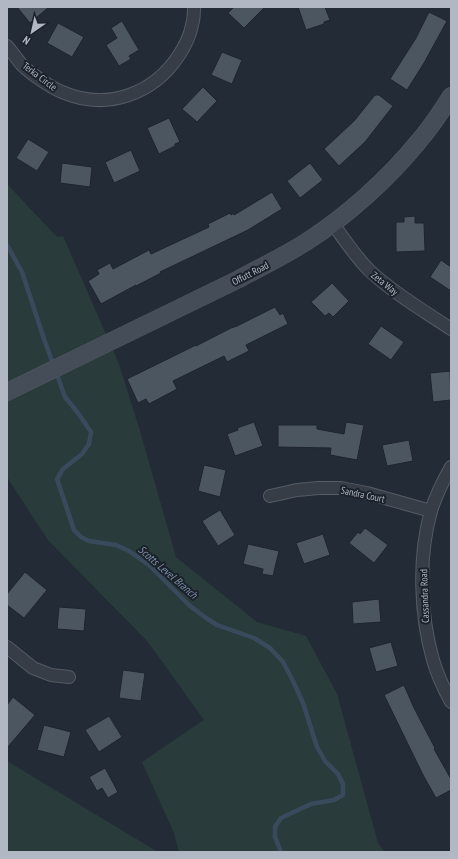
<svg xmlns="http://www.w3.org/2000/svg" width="458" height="859" viewBox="0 0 458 859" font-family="'PT Sans Narrow',sans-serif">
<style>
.green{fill:#293b3b}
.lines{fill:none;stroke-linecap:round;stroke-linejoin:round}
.stream{stroke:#3a4a5d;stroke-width:4.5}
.building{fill:#4b5661;stroke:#1e242d}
.street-casing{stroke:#545b64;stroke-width:14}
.secondary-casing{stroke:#545b64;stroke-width:18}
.street{stroke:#363d47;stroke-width:12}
.secondary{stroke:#454d59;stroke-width:17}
.labels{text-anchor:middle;stroke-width:4;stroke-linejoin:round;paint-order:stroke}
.street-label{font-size:10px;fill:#b1b8c3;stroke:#1c222b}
.water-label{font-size:11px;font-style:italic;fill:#7c90a8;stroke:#1c222b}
</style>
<rect width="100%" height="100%" fill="#232c36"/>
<g class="green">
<polygon points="7,184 57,237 63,236 119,364 140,431 176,557 257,622 306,636 337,694 378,843 385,852 179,852 174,833 142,762 204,720 148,642 48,540 7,477"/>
<polygon points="7,761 158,852 7,852"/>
</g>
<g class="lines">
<polyline class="stream" points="7,245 22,272 44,339 65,397 78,413 91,432 89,444 82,454 63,469 57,479 74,530 81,537 89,541 116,545 129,551 149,565 190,606 206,618 217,625 254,638 270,648 283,662 293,681 303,703 317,747 325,761 338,774 343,784 343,795 334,800 311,804 281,818 275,827 275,837 281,852"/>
</g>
<g class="building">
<polygon points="17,7 49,7 30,23"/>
<polygon points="234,7 265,7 244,28 228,13"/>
<polygon points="298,7 325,7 330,20 324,22 324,24 306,30"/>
<polygon points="429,12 447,21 424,63 407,90 390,79 416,38"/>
<polygon points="122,21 139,50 129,56 131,59 119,66 106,45 117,38 111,28"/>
<polygon points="58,23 84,37 72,57 47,43"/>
<polygon points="222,52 242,60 232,84 211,75"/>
<polygon points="203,87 217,101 197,122 182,109"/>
<polygon points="375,95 379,95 393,106 365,142 339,166 324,149 354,121"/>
<polygon points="169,118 180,142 175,144 175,146 159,154 147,128"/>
<polygon points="28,139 49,152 37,171 16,158"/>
<polygon points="131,150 140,171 114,183 105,162"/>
<polygon points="62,163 92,167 90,187 60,183"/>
<polygon points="310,163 323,180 300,198 287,181"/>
<polygon points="272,192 282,209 248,230 160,272 161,273 136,286 136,285 101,304 88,281 99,274 97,270 110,263 113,269 149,250 151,254 209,227 208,224 230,213 231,215 234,213 234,215"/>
<polygon points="415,216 415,223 424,223 425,251 396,252 396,222 404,222 404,217"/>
<polygon points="441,260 451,267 451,291 430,277"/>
<polygon points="332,283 349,301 333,317 329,313 325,316 311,302 330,285"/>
<polygon points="275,307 280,315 283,313 288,324 246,345 249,351 227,362 224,356 173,381 177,389 149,404 146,399 138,403 127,379 196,345 196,346 231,328 237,326"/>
<polygon points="381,326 404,342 391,360 368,344"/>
<polygon points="450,371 451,400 433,402 430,373"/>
<polygon points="254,422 263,446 235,456 227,434 238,430 237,428"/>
<polygon points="346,422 364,425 357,460 330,455 331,448 278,447 278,425 317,425 317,429 344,434"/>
<polygon points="409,440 413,461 387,466 382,445"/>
<polygon points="204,465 226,470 220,497 198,491"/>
<polygon points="220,510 235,535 218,546 202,521"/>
<polygon points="365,528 388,545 374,563 349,543 358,532 360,534"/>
<polygon points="323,534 330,555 304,564 296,543"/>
<polygon points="248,544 279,551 273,576 262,574 263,569 243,564"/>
<polygon points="25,572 47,590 24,618 7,605 7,594"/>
<polygon points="379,599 381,622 353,624 352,602"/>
<polygon points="59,607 86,609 84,631 57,629"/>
<polygon points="391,642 398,666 376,672 369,648"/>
<polygon points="123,670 145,673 141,701 119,698"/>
<polygon points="404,685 414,708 435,748 434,749 451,779 451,790 436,798 423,775 384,695"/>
<polygon points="13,697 35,715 7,748 7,705"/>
<polygon points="109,716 122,737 99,752 85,730"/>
<polygon points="44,725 71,732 64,757 37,750"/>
<polygon points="105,768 118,792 108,798 102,788 97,791 89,777"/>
</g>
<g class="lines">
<defs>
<g id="street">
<path d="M7 46C12 52 17 59 22 65 31 74 50 87 62 92 106 111 153 95 179 55 185 46 190 36 192 25 194 19 194 13 194 7"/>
<path d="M333 224C345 240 356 258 371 272 395 294 424 311 451 329"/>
<path d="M451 467C443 481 436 495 431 511 418 557 420 614 433 660 437 674 444 689 451 702"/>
<polyline points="270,496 297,490 319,488 341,488 367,493 431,511"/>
<polyline points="7,647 33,668 51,675 69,677"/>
</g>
<path id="secondary" d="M7 392 239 279C261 267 284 256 306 242 347 216 388 179 419 141 431 127 441 112 451 96"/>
</defs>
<use href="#street" class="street-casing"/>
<use href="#secondary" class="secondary-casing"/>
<use href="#street" class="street"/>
<use href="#secondary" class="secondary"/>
</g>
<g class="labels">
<g class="street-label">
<text transform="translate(40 76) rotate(37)" y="4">Terka Circle</text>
<text transform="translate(250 273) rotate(-27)" y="4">Offutt Road</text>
<text transform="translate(385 283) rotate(38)" y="4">Zeta Way</text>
<text transform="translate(363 494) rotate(12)" y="4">Sandra Court</text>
<text transform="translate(424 596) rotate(-92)" y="4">Cassandra Road</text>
</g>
<g class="water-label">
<text transform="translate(168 572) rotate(41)" y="4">Scotts Level Branch</text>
</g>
</g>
<rect width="458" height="859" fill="none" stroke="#b1b8c3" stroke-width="16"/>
<g transform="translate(32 32) rotate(214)" stroke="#1c222b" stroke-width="3" paint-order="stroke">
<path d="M0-3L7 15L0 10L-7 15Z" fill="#b1b8c3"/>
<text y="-6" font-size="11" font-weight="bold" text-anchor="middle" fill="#b1b8c3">N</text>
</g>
</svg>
